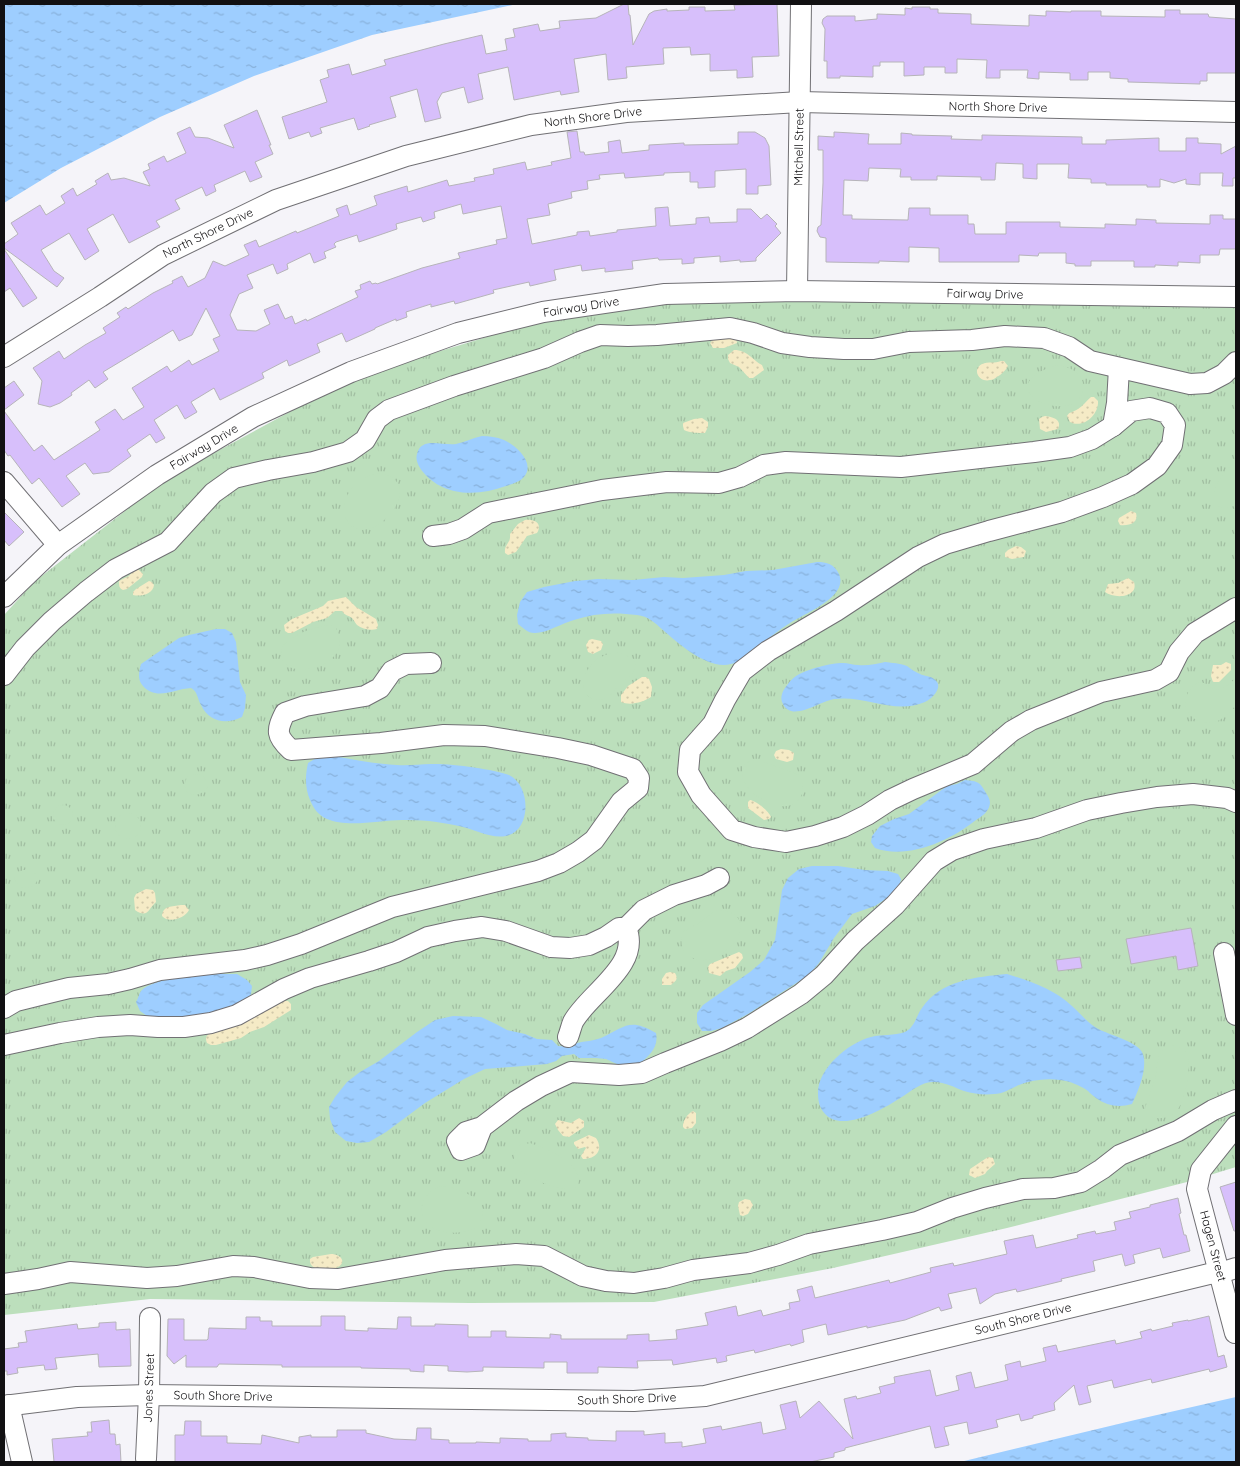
<svg xmlns="http://www.w3.org/2000/svg" width="1240" height="1466" viewBox="0 0 1240 1466" font-family="Quicksand,sans-serif">
<style>
.grass{fill:url(#grass-tufts)}
.sand{fill:url(#sand-dots)}
.garden{fill:#bcdfbc}
.water{fill:url(#water-ripples)}
.building{fill:#d7bffb;stroke:#b6b4b9;fill-rule:evenodd}
.lines{fill:none;stroke-linecap:round;stroke-linejoin:round}
.minor-casing{stroke:#717074;stroke-width:22}
.minor{stroke:#fff;stroke-width:20}
.labels{text-anchor:middle;stroke-width:4;stroke-linejoin:round;paint-order:stroke}
.street-label{font-size:12px;fill:#111012;stroke:#fff}
</style>
<defs>
<pattern id="grass-tufts" width="24" height="20" patternUnits="userSpaceOnUse" patternTransform="scale(1.25)"><rect width="24" height="20" fill="#bcdfbc"/><path d="M3 7l-1-3M5 7V3M7 7l1-3M15 17l-1-3M17 17v-4M19 17l1-3" fill="none" stroke="#a1bea1"/></pattern>
<pattern id="sand-dots" width="8" height="8" patternUnits="userSpaceOnUse" patternTransform="scale(1.25)"><rect width="8" height="8" fill="#f5ebc6"/><path d="M2 2h.1M6 6h.1" fill="none" stroke="#d1c8a9" stroke-width="1.8" stroke-linecap="round"/></pattern>
<pattern id="water-ripples" width="26" height="14" patternUnits="userSpaceOnUse" patternTransform="scale(1.25)"><rect width="26" height="14" fill="#9eceff"/><path d="M2 4q2-2 4 0t4 0M15 11q2-2 4 0t4 0" fill="none" stroke="#87b0da"/></pattern>
</defs>
<rect width="100%" height="100%" fill="#f5f4f9"/>
<polygon class="grass" points="804,299 1236,305 1236,1167 1187,1182 1007,1228 833,1268 654,1302 470,1303 150,1299 4,1315 4,615 34,582 166,479 354,377 546,319 666,303"/>
<g class="sand">
<polygon points="716,336 736,338 737,343 724,348 713,348 710,343"/>
<path d="M734 350C748 350 752 360 762 365L764 370 753 378H749L739 367 730 363 728 359V355Z"/>
<path d="M1001 361H1004L1008 366C1005 371 1002 374 997 377 995 378 993 380 990 380 980 383 971 370 982 364 988 361 995 364 1001 361Z"/>
<path d="M1091 397H1094L1098 401C1099 415 1083 429 1070 422L1067 416C1070 411 1072 413 1078 409 1083 406 1086 401 1091 397Z"/>
<path d="M1045 416C1054 417 1062 420 1058 429L1046 432 1040 429 1039 419 1042 417Z"/>
<path d="M702 418 708 422V427L705 433C698 433 690 433 684 430L683 426V423L694 419Z"/>
<path d="M1131 511 1136 513C1139 523 1129 526 1120 525L1118 521 1119 518Z"/>
<path d="M525 520C534 519 543 523 537 533L527 536 516 552 508 555 505 553C504 544 511 544 510 534L518 524Z"/>
<polygon points="1016,546 1021,547 1026,551 1024,557 1012,559 1005,557 1005,553 1008,550"/>
<path d="M138 569 143 574 142 577 127 589 123 590C119 588 119 586 119 581L129 576 134 570Z"/>
<path d="M1128 578 1134 582C1139 598 1114 599 1105 592L1108 584 1118 583Z"/>
<path d="M149 581 152 582 154 585C153 594 141 597 133 595V592L136 589Z"/>
<path d="M346 597 356 607 376 619 378 625 377 629C371 631 362 629 357 625 355 623 354 620 352 618 348 615 345 616 342 611H335L327 618 313 622 292 633H288L285 631 284 625 292 619 323 606 328 601Z"/>
<polygon points="592,639 601,641 603,644 601,650 593,654 588,652 586,645 589,640"/>
<polygon points="1226,662 1231,664 1231,670 1219,682 1213,682 1211,676 1213,665 1221,665"/>
<path d="M642 677H646L649 679 652 687 651 697C643 702 631 706 621 702V695L628 686Z"/>
<polygon points="781,749 789,750 794,753 793,760 787,762 776,759 774,755 776,751"/>
<path d="M750 800C756 801 769 811 771 817L769 819 764 820 748 808V802Z"/>
<path d="M146 889 153 890 155 893 156 902C148 909 148 919 135 910L134 898 136 894Z"/>
<path d="M181 905H185L189 910C185 918 169 924 162 916 163 905 172 907 181 905Z"/>
<polygon points="739,952 742,954 743,958 735,968 726,971 720,976 709,973 708,967 710,964"/>
<path d="M670 972 675 973C679 980 675 981 671 985H662V979L666 973Z"/>
<path d="M284 1001H288L291 1004V1010L264 1027 250 1032 241 1038 216 1045H211L207 1043C205 1038 206 1036 210 1033L263 1012 271 1006Z"/>
<path d="M693 1111 696 1113V1123L692 1128 685 1129 683 1127C682 1122 688 1113 693 1111Z"/>
<polygon points="579,1118 584,1121 584,1127 569,1137 563,1136 558,1130 555,1124 558,1120 571,1123"/>
<path d="M589 1135 596 1138C604 1150 596 1159 583 1159L581 1156 586 1148 585 1147 578 1149 574 1144V1142Z"/>
<polygon points="988,1157 993,1158 995,1164 987,1171 985,1174 975,1178 969,1175 970,1169"/>
<polygon points="745,1199 750,1200 753,1205 748,1214 743,1216 740,1215 738,1206 739,1202"/>
<path d="M331 1254C341 1254 348 1263 336 1268 328 1272 308 1271 310 1259L313 1257Z"/>
</g>
<g class="garden">
<path d="M1059 365C1065 367 1072 368 1077 373 1081 376 1083 381 1083 386 1084 410 1052 410 1037 400 1012 384 1042 368 1059 365Z"/>
<path d="M1236 463V506C1230 506 1223 510 1217 505 1206 495 1225 467 1236 463Z"/>
<path d="M376 473C428 478 383 537 358 529 339 523 342 499 353 487 359 480 368 476 376 473Z"/>
<path d="M331 625 336 628C358 666 282 685 281 654 281 648 283 644 288 641 300 632 316 626 331 625Z"/>
<path d="M616 652C627 654 643 662 632 674 628 678 623 681 620 684 613 691 610 700 598 700 578 699 582 674 592 664 598 657 607 654 616 652Z"/>
<path d="M1236 678V705C1230 712 1224 719 1215 722 1196 728 1176 707 1190 690 1203 672 1206 691 1220 689 1227 687 1231 682 1236 678Z"/>
<path d="M752 760H759L799 775C803 781 804 787 802 794 791 823 740 794 742 772 743 769 744 767 745 764Z"/>
<path d="M194 774 202 775 207 781 208 787C200 795 199 796 188 793L184 786 187 777Z"/>
<circle cx="63" cy="815" r="10"/>
<circle cx="128" cy="826" r="13"/>
<path d="M23 870C32 870 35 871 38 879 33 891 20 891 14 879L15 874Z"/>
<path d="M722 910C770 918 713 981 686 953 680 947 681 940 683 932L699 923 715 911Z"/>
<path d="M1172 1045C1177 1046 1182 1047 1186 1052 1193 1062 1185 1100 1178 1109 1170 1119 1155 1121 1146 1114L1145 1108 1155 1079 1159 1056 1164 1049Z"/>
<path d="M530 1143C548 1149 584 1163 578 1187 575 1188 573 1189 570 1189 558 1190 529 1179 520 1170 512 1163 511 1149 522 1144 525 1143 527 1144 530 1143Z"/>
<path d="M440 1186C455 1186 491 1199 481 1219 479 1224 476 1228 471 1230 460 1234 439 1234 430 1226 414 1212 423 1193 440 1186Z"/>
</g>
<g class="water">
<polygon points="4,4 517,4 372,35 254,76 160,117 61,168 4,203"/>
<path d="M482 436C490 436 496 437 504 440 516 445 537 464 523 478 519 482 512 484 506 486 489 492 472 495 454 491 442 488 431 482 423 472 419 467 415 460 417 454 421 436 443 446 456 444 465 442 473 438 482 436Z"/>
<path d="M817 562C827 562 834 564 839 574 849 597 805 613 790 623 779 630 769 638 759 646 750 653 744 661 731 664 708 670 679 644 663 630 655 623 648 616 637 615 615 612 594 613 574 620 562 623 545 634 534 633 528 633 523 628 518 624L517 615 520 602 527 592 544 587 575 581 598 579 633 580 664 577 683 578 724 575 746 571 773 570Z"/>
<path d="M216 629H225L232 633 236 642 240 682 246 695 245 708 242 717C226 725 209 722 201 705 197 698 198 692 191 688 174 689 156 701 143 686 137 680 139 671 141 664L179 638 189 635Z"/>
<path d="M885 662C893 663 899 663 907 666 911 669 915 672 920 674 924 676 931 676 934 679 945 686 932 699 925 702 895 715 865 695 835 699 821 700 792 723 783 704 779 697 783 690 788 684 790 681 793 678 796 676 807 669 831 663 843 663 848 663 853 665 858 665 867 666 876 664 885 662Z"/>
<path d="M333 756C355 760 376 764 397 765 408 766 420 764 431 764 449 763 493 769 509 775 531 785 532 831 506 836 491 839 474 829 459 826 449 824 439 822 429 821 420 820 411 820 402 820 381 820 347 828 327 819 318 815 314 809 310 800 305 788 305 776 308 763L318 757Z"/>
<path d="M965 780C978 781 980 782 986 793 988 796 990 799 990 803 989 812 982 816 976 820 950 841 907 860 875 848L871 842 872 836 880 826 894 819 909 814 947 786 957 784Z"/>
<polygon points="812,866 838,866 865,870 888,871 898,874 901,879 899,887 890,896 875,906 852,914 834,938 819,963 809,975 748,1014 722,1028 711,1031 702,1031 697,1023 697,1013 703,1005 750,972 764,960 775,940 782,890 788,878 799,869"/>
<path d="M218 974H237L247 980 252 986 251 994 245 1003 215 1017 150 1018 140 1011 136 1002C138 999 139 994 141 991 154 977 199 976 218 974Z"/>
<path d="M1007 974C1030 981 1054 989 1072 1006 1080 1013 1086 1021 1095 1027 1107 1035 1135 1040 1142 1052 1149 1066 1138 1092 1132 1104 1119 1108 1107 1106 1096 1098 1093 1096 1090 1093 1088 1091 1080 1085 1069 1081 1060 1080 1046 1078 1031 1080 1019 1085 1011 1088 1003 1094 994 1094 984 1095 974 1094 964 1091 954 1087 943 1081 932 1082 921 1083 914 1089 905 1095 888 1106 853 1128 832 1119 822 1114 818 1105 818 1094 817 1069 848 1043 871 1037 882 1034 894 1036 905 1032 915 1027 916 1016 922 1008 941 980 976 977 1007 974Z"/>
<path d="M453 1016 481 1017 496 1024 507 1030 525 1034 537 1039 552 1040 558 1046C569 1047 568 1046 577 1043 585 1041 593 1041 601 1038 625 1027 629 1017 656 1033 659 1048 649 1055 639 1065H619L606 1059 596 1058H579L574 1054 562 1056 556 1061 547 1064 485 1069 464 1079 425 1103 386 1132 369 1142 357 1143 346 1141 335 1132 330 1119 329 1107 335 1097 347 1082 360 1072 379 1061 417 1032 435 1020Z"/>
<polygon points="1236,1397 1236,1462 960,1462 1135,1420"/>
</g>
<g class="building">
<polygon points="624,4 628,4 629,15 630,15 633,45 649,14 654,11 667,9 667,11 689,10 689,7 705,7 705,11 735,10 734,5 777,4 779,56 752,57 753,77 737,78 737,70 710,71 710,54 691,55 690,47 663,48 664,64 626,67 627,78 608,80 606,54 574,59 579,92 561,95 560,91 514,100 508,67 478,74 483,99 468,103 464,87 442,93 437,102 441,118 425,122 417,89 390,97 396,117 369,125 370,126 358,130 354,118 320,128 322,133 311,137 309,132 289,139 282,117 327,102 320,80 329,77 327,70 349,64 352,75 386,65 384,60 444,44 482,35 486,54 507,50 505,39 515,37 513,29 538,24 540,31 560,28 559,21 596,18"/>
<polygon points="912,7 930,7 930,9 938,9 938,13 971,14 971,24 1029,26 1029,15 1046,16 1046,11 1071,12 1071,11 1101,11 1101,16 1165,17 1165,10 1180,10 1180,14 1208,14 1209,17 1236,19 1236,73 1207,73 1207,81 1200,81 1200,84 1128,82 1128,79 1110,78 1110,72 1088,72 1088,80 1070,80 1070,73 1039,72 1039,79 1027,78 1028,70 1000,70 1000,78 986,78 987,60 957,59 957,73 945,73 945,67 924,67 924,75 904,76 904,62 880,62 880,66 873,66 873,77 840,76 840,78 827,78 827,61 824,61 825,29 822,23 823,19 827,16 855,16 855,21 877,19 877,14 905,15 905,8 912,9"/>
<polygon points="257,110 271,145 269,145 273,154 255,162 262,177 250,182 245,171 214,185 216,191 206,196 202,187 175,200 180,209 156,221 160,227 129,243 113,214 87,229 99,251 85,260 69,233 41,250 54,271 64,278 57,287 4,248 4,244 18,234 11,223 40,205 46,215 65,203 61,196 73,188 77,196 97,184 95,181 108,173 111,180 124,178 150,186 143,172 150,169 148,164 164,156 167,162 186,153 177,133 190,127 195,137 208,138 234,148 224,125"/>
<path d="M577 131 580 152H584L585 155 609 152 608 142 620 140 622 153 649 150V145L684 143V145L738 144V132H755L765 138 769 146 771 185 758 186V194H746V169L715 171V187L698 188V182H690V172L664 173V175L625 178 624 173 599 175 600 179 587 181 588 189 571 192 572 198 548 204 550 215 527 219 532 244 577 235V232L589 231 590 236 617 232V230L656 226 655 208 668 207 670 226 696 224V218L709 217 710 223 737 222V209H751L761 219 767 214 777 224 775 226 781 233 756 258V261L740 262V260L720 262V256L694 258V263L682 264V259L659 260 658 258 632 261 633 269 605 272V268L582 271 581 265 554 270 556 280 530 286 529 282 493 290 494 293 455 304 454 301 431 307V304L406 312 407 317 396 321V319L375 328V329L346 342 342 333 317 344 320 352 289 366 287 360 262 373 264 378 220 400 214 388 191 402 197 412 185 419 177 405 154 420 165 438 156 443 150 434 127 450 131 456 109 472 93 474 85 463 66 476 80 494 62 507 39 478 32 484 10 455 8 456 4 450V411L34 451 42 445 54 460 100 430 95 422 115 409 123 420 144 407 132 388 167 366 171 372 189 360 192 365 219 351 213 339 220 336 206 308 192 335 179 341 173 330 103 372 108 379 95 388 89 380 71 393 72 395 60 403 50 407 38 404 42 381 33 368 59 351 64 359 85 345 106 333 103 328 120 317 117 313 126 307 128 309 153 293 173 283 172 281 182 276 188 287 205 278 213 261 225 266 249 255 244 245 256 240 259 247 296 231 297 233 339 216 336 209 347 205 350 215 377 205 374 196 407 186 408 192 447 180 449 186 475 181 474 178 494 174 493 169 525 162 527 170 552 165 551 162 571 158 567 132ZM461 204 463 214 501 206 507 238 496 240 497 244 458 253 460 258 422 268 377 284 376 283 372 284 370 281 360 285 361 289 355 291 358 297 307 321 306 319 295 324 292 316 285 319 278 304 264 310 270 324 256 331 237 330 230 315 239 294 253 288 247 275 273 264 277 274 288 269 287 264 310 253 314 263 326 258 324 252 336 247 334 244 336 242 357 235 359 242 397 229 396 224 421 217 423 222 435 218 434 212Z"/>
<polygon points="834,132 869,134 868,144 901,144 901,133 912,134 912,135 952,136 951,139 982,140 982,135 1082,137 1082,144 1106,144 1106,140 1159,138 1159,151 1186,151 1186,138 1198,138 1198,143 1221,144 1221,154 1236,146 1236,178 1233,178 1233,186 1222,186 1223,173 1200,173 1200,185 1186,184 1186,179 1174,183 1160,179 1160,187 1147,187 1147,185 1106,185 1106,183 1091,183 1091,179 1068,178 1069,164 1037,164 1037,179 1023,178 1023,164 996,163 995,180 981,180 981,177 937,176 937,180 911,180 911,177 900,177 901,169 869,168 868,181 844,180 843,215 852,215 852,219 908,220 909,208 930,208 930,215 968,215 968,224 974,224 975,234 1006,234 1006,222 1060,222 1060,227 1105,228 1105,224 1136,225 1136,219 1156,220 1156,223 1210,224 1210,215 1223,215 1223,219 1236,219 1236,249 1220,249 1219,255 1200,255 1200,263 1178,262 1178,266 1155,265 1155,267 1134,267 1134,261 1091,261 1091,266 1075,266 1075,264 1066,263 1066,253 1039,253 1038,256 1019,255 1019,262 939,262 939,248 909,247 909,262 879,261 879,263 826,262 826,238 820,237 817,231 818,227 821,225 823,183 823,150 818,150 818,136 834,137"/>
<polygon points="4,249 37,298 23,307 10,288 4,292"/>
<polygon points="14,381 24,395 4,410 4,388"/>
<polygon points="4,512 24,532 9,546 4,540"/>
<polygon points="1191,928 1198,966 1178,970 1176,956 1131,964 1126,939"/>
<polygon points="1080,957 1082,968 1058,971 1056,960"/>
<polygon points="1236,1182 1236,1231 1234,1231 1220,1187"/>
<polygon points="1178,1198 1181,1213 1179,1214 1184,1235 1186,1235 1190,1251 1163,1258 1160,1248 1133,1255 1135,1263 1125,1266 1122,1254 1093,1261 1095,1271 1061,1279 1062,1281 1017,1292 1016,1289 995,1294 980,1304 976,1288 948,1294 952,1308 941,1311 939,1307 905,1320 867,1328 867,1326 828,1335 826,1324 802,1330 804,1342 791,1346 790,1344 755,1353 754,1350 726,1356 727,1361 717,1363 716,1358 673,1365 672,1360 637,1361 638,1368 598,1367 598,1373 567,1373 567,1362 544,1362 544,1368 483,1367 483,1371 467,1372 448,1371 448,1366 424,1365 424,1372 410,1371 410,1369 361,1368 361,1367 282,1367 282,1365 219,1364 217,1367 186,1367 186,1355 174,1364 167,1356 168,1319 184,1319 184,1340 207,1340 208,1339 209,1328 246,1329 246,1317 260,1317 260,1321 272,1321 272,1326 321,1326 321,1316 345,1316 345,1330 368,1331 368,1328 397,1329 398,1317 411,1317 411,1326 435,1326 435,1324 468,1325 468,1337 491,1337 491,1331 506,1331 506,1337 550,1338 550,1334 561,1335 561,1339 627,1339 627,1335 649,1334 649,1341 677,1339 676,1330 708,1325 705,1313 736,1306 738,1316 761,1310 763,1316 790,1309 789,1303 800,1301 797,1290 812,1286 815,1298 889,1280 890,1283 931,1272 930,1268 953,1263 954,1266 1007,1254 1004,1241 1033,1235 1036,1248 1078,1238 1077,1235 1095,1231 1096,1234 1116,1230 1114,1222 1131,1218 1129,1212 1150,1207 1150,1205"/>
<polygon points="1209,1316 1218,1357 1224,1355 1227,1367 1210,1372 1209,1369 1152,1383 1151,1379 1114,1388 1112,1380 1087,1386 1091,1402 1079,1405 1074,1385 1054,1403 1055,1410 1033,1416 1033,1418 1021,1421 1019,1414 996,1420 998,1427 969,1434 967,1422 944,1427 949,1445 935,1448 930,1426 845,1448 845,1450 834,1453 834,1457 810,1462 175,1462 175,1435 184,1435 185,1421 201,1421 201,1436 227,1436 227,1443 261,1444 262,1435 299,1443 299,1437 311,1435 311,1437 337,1437 337,1430 366,1430 366,1433 394,1439 416,1440 417,1428 431,1428 431,1439 449,1440 449,1443 476,1443 476,1442 500,1443 500,1438 528,1439 528,1441 551,1441 551,1434 566,1433 566,1437 588,1438 588,1440 616,1441 616,1431 644,1431 644,1435 665,1433 665,1443 682,1442 682,1447 706,1443 703,1429 721,1426 722,1430 761,1422 763,1434 786,1429 780,1405 796,1401 800,1418 819,1401 853,1439 844,1399 856,1396 857,1399 881,1393 879,1387 895,1383 894,1377 930,1370 936,1396 959,1390 956,1376 971,1372 975,1388 1008,1380 1005,1365 1020,1361 1021,1367 1046,1361 1043,1348 1056,1345 1058,1352 1115,1340 1116,1344 1142,1338 1140,1332 1151,1329 1152,1331 1173,1326 1172,1323 1188,1320 1188,1321"/>
<polygon points="116,1322 116,1330 130,1329 131,1366 99,1367 98,1354 55,1358 57,1369 45,1370 44,1365 17,1368 18,1373 7,1375 7,1371 4,1371 4,1349 19,1347 18,1343 27,1342 25,1331 77,1324 78,1329 99,1327 99,1323"/>
<polygon points="109,1420 110,1434 115,1434 116,1445 120,1444 121,1462 54,1462 52,1439 88,1436 87,1432 92,1432 91,1422"/>
</g>
<g class="lines">
<defs>
<g id="minor">
<polyline points="797,291 801,4"/>
<polyline points="4,357 100,297 163,255 276,200 406,156 531,125 626,112 800,102 1236,112"/>
<polyline points="1113,426 1117,403 1119,368"/>
<polyline points="4,482 58,545"/>
<polyline points="433,536 449,534 463,529 488,513 602,490 667,482 719,483 740,477 764,465 786,462 901,467 1034,452 1070,447 1092,439 1113,426 1131,411 1150,408 1167,413 1175,425 1172,445 1157,466 1132,484 1103,497 1062,512 989,531 945,544 918,557 836,611 768,651 742,671 725,700 713,724 690,750 688,772 701,795 732,830 754,837 786,842 815,836 843,827 867,815 890,800 913,789 973,764 1012,731 1031,720 1101,692 1155,680 1169,672 1179,652 1195,633 1236,608"/>
<polyline points="4,597 58,545 157,475 253,417 351,372 458,333 543,312 665,294 797,291 1236,297"/>
<polyline points="4,675 25,648 52,621 86,592 116,569 168,542 213,493 234,478 268,470 313,462 348,452 365,440 377,419 389,410 454,386 544,358 580,342 600,335 628,336 657,335 730,328 753,333 782,343 810,347 844,349 873,349 909,342 972,340 1005,336 1044,338 1069,347 1090,361 1190,384 1207,383 1224,374 1236,362"/>
<polyline points="626,928 644,910 674,895 706,885 719,878"/>
<polyline points="1224,953 1236,1015"/>
<path d="M4 1008 16 1001 40 995 69 988 108 984 130 979 160 970 245 960 267 955 301 944 392 907 538 871 559 863 578 852 594 840 621 802 638 788 639 778 633 769 591 755 558 748 485 736 444 735 381 743 291 750C276 736 276 731 285 713L305 706 365 696 380 688 392 671 406 664 431 663"/>
<path d="M4 1045 60 1033 98 1027 130 1025 158 1027H184L211 1023 237 1015 284 989 310 978 369 961 396 952 428 937 455 931 482 927 506 931 551 947 570 948 589 945 606 937 619 928H626C642 965 588 994 573 1022 571 1027 570 1032 568 1037"/>
<polyline points="482,1127 475,1145 461,1150 457,1141 466,1132 482,1127 516,1101 541,1086 571,1072 619,1075 642,1073 665,1063 720,1041 747,1028 801,994 824,975 855,941 895,905 934,861 952,850 984,839 1036,828 1087,810 1121,803 1157,797 1193,794 1227,798 1236,802"/>
<polyline points="4,1284 38,1279 70,1272 147,1278 177,1276 233,1266 254,1267 310,1278 338,1279 445,1260 516,1254 544,1256 583,1276 606,1281 634,1283 664,1278 693,1270 749,1263 778,1255 809,1244 882,1230 917,1222 952,1208 985,1198 1023,1189 1054,1188 1081,1182 1102,1169 1120,1155 1178,1131 1213,1110 1236,1100"/>
<polyline points="1235,1333 1197,1189 1201,1170 1236,1126"/>
<polyline points="9,1405 22,1462"/>
<polyline points="4,1406 77,1397 149,1395 634,1401 705,1396 1209,1274 1220,1273 1236,1268"/>
<polyline points="146,1459 149,1395 150,1318"/>
</g>
</defs>
<use href="#minor" class="minor-casing"/>
<use href="#minor" class="minor"/>
</g>
<g class="labels">
<g class="street-label">
<text transform="translate(998 107) rotate(1)" y="4">North Shore Drive</text>
<text transform="translate(593 117) rotate(-7)" y="4">North Shore Drive</text>
<text transform="translate(799 147) rotate(-89)" y="4">Mitchell Street</text>
<text transform="translate(208 233) rotate(-26)" y="4">North Shore Drive</text>
<text transform="translate(985 294) rotate(1)" y="4">Fairway Drive</text>
<text transform="translate(581 307) rotate(-9)" y="4">Fairway Drive</text>
<text transform="translate(204 447) rotate(-31)" y="4">Fairway Drive</text>
<text transform="translate(1213 1246) rotate(75)" y="4">Hagen Street</text>
<text transform="translate(1023 1319) rotate(-14)" y="4">South Shore Drive</text>
<text transform="translate(149 1388) rotate(-88)" y="4">Jones Street</text>
<text transform="translate(223 1396) rotate(1)" y="4">South Shore Drive</text>
<text transform="translate(627 1399) rotate(-2)" y="4">South Shore Drive</text>
</g>
</g>
<rect width="1240" height="1466" fill="none" stroke="#111012" stroke-width="10"/>
</svg>
